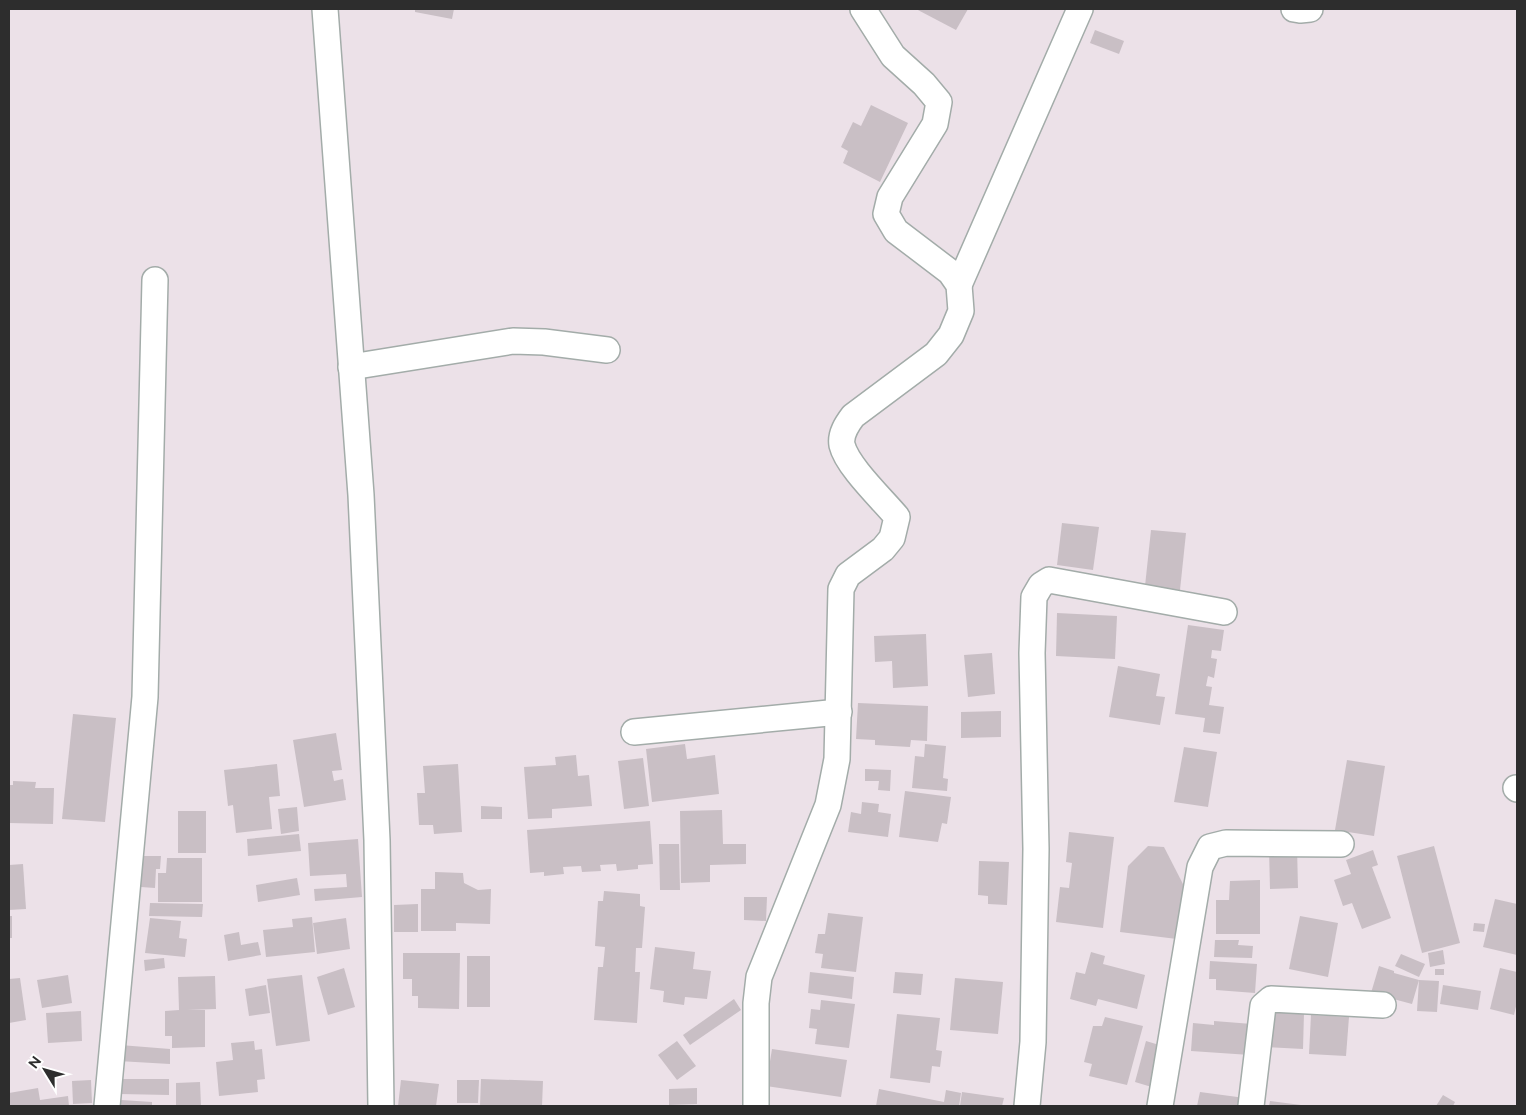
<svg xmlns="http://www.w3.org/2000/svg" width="1526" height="1115" viewBox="0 0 1526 1115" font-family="Raleway,sans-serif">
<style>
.building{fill:#c9bfc5}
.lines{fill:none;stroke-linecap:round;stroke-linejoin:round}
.minor-casing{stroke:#a3aca9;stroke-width:28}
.minor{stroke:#fff;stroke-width:25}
</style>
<rect width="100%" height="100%" fill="#ece1e8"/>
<g class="building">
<polygon points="415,9 454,9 452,19 415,12"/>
<polygon points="916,9 968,9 956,30"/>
<polygon points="1095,30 1124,41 1119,54 1090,43"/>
<polygon points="871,105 908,123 880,182 843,163 848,151 841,147 853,122 861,126"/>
<polygon points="1062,523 1099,527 1093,570 1057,565"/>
<polygon points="1151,530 1186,533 1180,590 1145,586"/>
<polygon points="1057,613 1117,616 1115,659 1056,656"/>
<polygon points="1188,625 1224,630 1221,651 1212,650 1211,658 1217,659 1214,678 1208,676 1206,686 1212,687 1209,705 1224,707 1220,734 1203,732 1205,718 1175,714"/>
<polygon points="926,634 928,686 893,688 892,661 875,662 874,636"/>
<polygon points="992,653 995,694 968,697 964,655"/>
<polygon points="1118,666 1160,674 1156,696 1165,697 1160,725 1109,717"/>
<polygon points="858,703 928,706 927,741 911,740 910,747 875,745 875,740 856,739"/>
<polygon points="1001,711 1001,737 961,738 961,712"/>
<polygon points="73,714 116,718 105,822 62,819"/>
<polygon points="336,733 342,770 332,771 334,781 343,779 346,800 304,807 293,740"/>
<polygon points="685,744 687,759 715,755 719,794 652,802 646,749"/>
<polygon points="925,744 946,746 943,778 948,779 947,791 912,788 915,756 924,757"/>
<polygon points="1184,747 1217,752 1208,807 1174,802"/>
<polygon points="576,755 578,776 589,775 592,806 552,809 552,818 528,819 524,767 556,765 555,757"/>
<polygon points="643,758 649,806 624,809 618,761"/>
<polygon points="1347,760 1385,766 1374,836 1335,830"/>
<polygon points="277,764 280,796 269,797 272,829 236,833 233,805 228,806 224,770"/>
<polygon points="458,764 462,832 434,834 433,825 419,825 417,793 425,793 423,766"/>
<polygon points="865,769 891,770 890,791 878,790 879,781 865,781"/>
<polygon points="13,781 36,782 35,788 54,788 53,824 9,823 9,785 13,785"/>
<polygon points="905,791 951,797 947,824 942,823 938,842 899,837"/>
<polygon points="862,802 879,804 878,812 891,814 888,837 848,832 851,812 861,814"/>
<polygon points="481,806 502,807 502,819 481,819"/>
<polygon points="297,807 299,831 281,834 278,809"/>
<polygon points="722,810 723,844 746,844 746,864 710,865 710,882 681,883 680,811"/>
<rect x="178" y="811" width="28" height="42"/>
<polygon points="650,821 653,864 638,865 638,869 617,871 616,864 600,865 601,871 582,872 581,866 563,867 564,874 544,876 544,872 530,873 527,830"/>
<polygon points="1069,832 1114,837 1103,928 1056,922 1060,887 1069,888 1072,863 1066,862"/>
<polygon points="299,834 301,851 248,856 247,839"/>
<polygon points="358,839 362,897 315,901 314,889 347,887 346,874 310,876 308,843"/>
<polygon points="659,844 679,844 680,890 660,890"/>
<polygon points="1148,846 1164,847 1184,886 1177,939 1120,932 1128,866"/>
<polygon points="1434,846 1460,943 1422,953 1397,856"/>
<polygon points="1297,847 1298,888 1270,889 1269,849"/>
<polygon points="1373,850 1378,865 1372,867 1391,918 1362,929 1352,903 1343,906 1334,880 1351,874 1346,860"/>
<polygon points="142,856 161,856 160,869 156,869 155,888 141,887"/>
<polygon points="167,858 202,858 202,902 158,902 158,873 166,873"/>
<polygon points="979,861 1009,862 1007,905 988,904 988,896 978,895"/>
<polygon points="23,864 26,909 9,910 9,865"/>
<polygon points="435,872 463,873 464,883 478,890 491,889 490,924 456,923 456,931 421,931 421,889 435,889"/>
<polygon points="297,878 300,895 258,902 256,885"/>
<polygon points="1260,880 1260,934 1216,934 1216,900 1229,900 1230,881"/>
<polygon points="604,891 640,894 640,906 645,907 642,948 636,948 635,972 640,972 637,1023 594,1020 598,967 603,967 605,947 595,946 598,901 603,901"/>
<polygon points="744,897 767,897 766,921 744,920"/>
<polygon points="1495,899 1517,904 1517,955 1483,947"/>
<polygon points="150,903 203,904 202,917 149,916"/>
<polygon points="418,904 418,932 394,932 394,905"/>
<polygon points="828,913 863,917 856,972 821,968 823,954 815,953 818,934 825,934"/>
<rect x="9" y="916" width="3" height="22"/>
<polygon points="1300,916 1338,923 1328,977 1289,969"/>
<polygon points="312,917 315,952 266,957 263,930 293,927 292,919"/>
<polygon points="150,918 181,921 179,938 187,939 185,957 145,953"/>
<polygon points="346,918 350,949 317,954 313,923"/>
<polygon points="1474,923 1485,924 1484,932 1473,931"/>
<polygon points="239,932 241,945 258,942 261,955 228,961 224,935"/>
<polygon points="1215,940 1239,940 1238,945 1253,946 1252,958 1214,957"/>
<polygon points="655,947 695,952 693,969 711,971 707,999 685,997 684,1005 663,1002 664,991 650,989"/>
<polygon points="1443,950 1445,964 1430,967 1428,953"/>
<polygon points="1091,952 1105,956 1103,964 1145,975 1137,1009 1098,999 1096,1006 1070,999 1076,972 1085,974"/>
<polygon points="403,953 460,953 459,1009 418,1008 418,996 412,996 412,979 403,979"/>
<polygon points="1401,954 1425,964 1419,977 1395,966"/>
<rect x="467" y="956" width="23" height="51"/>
<polygon points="164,958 165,968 145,971 144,960"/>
<polygon points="1210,961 1257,964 1255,993 1216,990 1216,979 1209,979"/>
<polygon points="1379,966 1394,971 1394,973 1419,980 1439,981 1437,1012 1417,1011 1419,980 1412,1004 1371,993"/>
<polygon points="344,968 355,1007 328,1015 317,977"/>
<polygon points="1500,968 1517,972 1517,1002 1514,1015 1490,1009"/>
<rect x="1435" y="969" width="9" height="6"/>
<polygon points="810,972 854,977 852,999 808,993"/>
<polygon points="895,972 923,974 921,995 893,993"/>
<polygon points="68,975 72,1003 42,1008 37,980"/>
<polygon points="302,975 310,1041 276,1046 267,979"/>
<polygon points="215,976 216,1009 187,1010 205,1010 205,1047 172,1048 172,1036 165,1036 165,1011 179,1010 178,977"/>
<polygon points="20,978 26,1020 9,1023 9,979"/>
<polygon points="955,978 1003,982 998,1034 950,1030"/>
<polygon points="266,985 270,1013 249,1016 245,989"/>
<polygon points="1443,985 1481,991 1478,1010 1440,1004"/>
<polygon points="734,999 741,1010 690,1045 683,1035"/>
<polygon points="821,1000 855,1004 849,1048 815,1044 817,1029 809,1028 811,1009 820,1010"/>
<polygon points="81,1011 82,1041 48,1043 46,1013"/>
<polygon points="1268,1011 1304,1013 1303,1049 1266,1047"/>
<polygon points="897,1014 940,1018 936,1050 942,1051 940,1067 932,1066 930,1083 890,1078"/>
<polygon points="1311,1015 1349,1017 1346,1056 1309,1054"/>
<polygon points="1105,1017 1143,1026 1127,1085 1089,1076 1092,1064 1084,1062 1093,1026 1102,1026"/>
<polygon points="1214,1021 1252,1024 1250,1055 1191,1051 1193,1023 1214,1025"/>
<polygon points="254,1041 255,1050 262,1049 265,1079 257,1080 258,1092 219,1096 216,1062 233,1060 231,1043"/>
<polygon points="677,1041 696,1066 677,1080 658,1055"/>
<polygon points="1146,1041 1166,1047 1155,1088 1135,1082"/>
<polygon points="120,1045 170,1049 170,1064 118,1061"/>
<polygon points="772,1049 847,1060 841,1097 766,1086"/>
<polygon points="121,1079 169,1079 169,1095 120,1094"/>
<polygon points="481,1079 543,1081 542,1106 480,1106"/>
<polygon points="91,1080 92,1103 73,1104 72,1081"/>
<polygon points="401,1080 439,1084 436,1106 398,1106"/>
<polygon points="457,1080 479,1080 478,1103 457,1103"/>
<polygon points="200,1082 201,1106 176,1106 176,1083"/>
<polygon points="38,1088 40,1100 68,1096 69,1106 9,1106 9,1093"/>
<polygon points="697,1088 697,1104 669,1105 669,1089"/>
<polygon points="879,1089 944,1102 946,1090 961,1093 959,1106 876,1106"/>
<polygon points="962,1092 1004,1098 1002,1106 960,1106"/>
<polygon points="1200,1092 1245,1098 1244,1106 1197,1106"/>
<polygon points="1443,1095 1455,1102 1453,1106 1436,1106"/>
<polygon points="121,1100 152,1102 152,1106 121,1106"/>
<polygon points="1270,1101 1301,1105 1301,1106 1269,1106"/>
</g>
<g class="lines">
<defs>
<g id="minor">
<polyline points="325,9 361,495 377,840 381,1106"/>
<polyline points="1294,9 1300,10 1310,9"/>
<polyline points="959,285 1080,9"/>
<polyline points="351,367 513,341 544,342 607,350"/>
<polyline points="634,732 839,712"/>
<polyline points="1516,788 1517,789"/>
<polyline points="107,1106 145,697 155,280"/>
<path d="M756 1106V1003L759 977 828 805 837 759 841 589 848 575 883 549 892 538 897 517C882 499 847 466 842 445 840 434 847 424 853 416L936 354 951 335 961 311 959 285 950 272 896 231 886 214 890 197 935 124 939 102 924 84 893 56 863 9"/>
<polyline points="1027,1106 1033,1042 1036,849 1032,653 1034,597 1041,585 1049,580 1224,612"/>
<polyline points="1160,1106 1200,867 1210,847 1226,843 1341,844"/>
<polyline points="1251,1106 1263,1006 1271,999 1383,1005"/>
</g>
</defs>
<use href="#minor" class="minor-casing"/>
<use href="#minor" class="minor"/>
</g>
<rect width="1526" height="1115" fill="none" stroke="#2d2d2d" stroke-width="20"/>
<g transform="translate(45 1070) rotate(307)" stroke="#ffffff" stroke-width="4" paint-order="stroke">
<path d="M0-4L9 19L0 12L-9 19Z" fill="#2d2d2d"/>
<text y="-8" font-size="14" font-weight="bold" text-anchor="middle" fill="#2d2d2d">N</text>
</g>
</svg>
